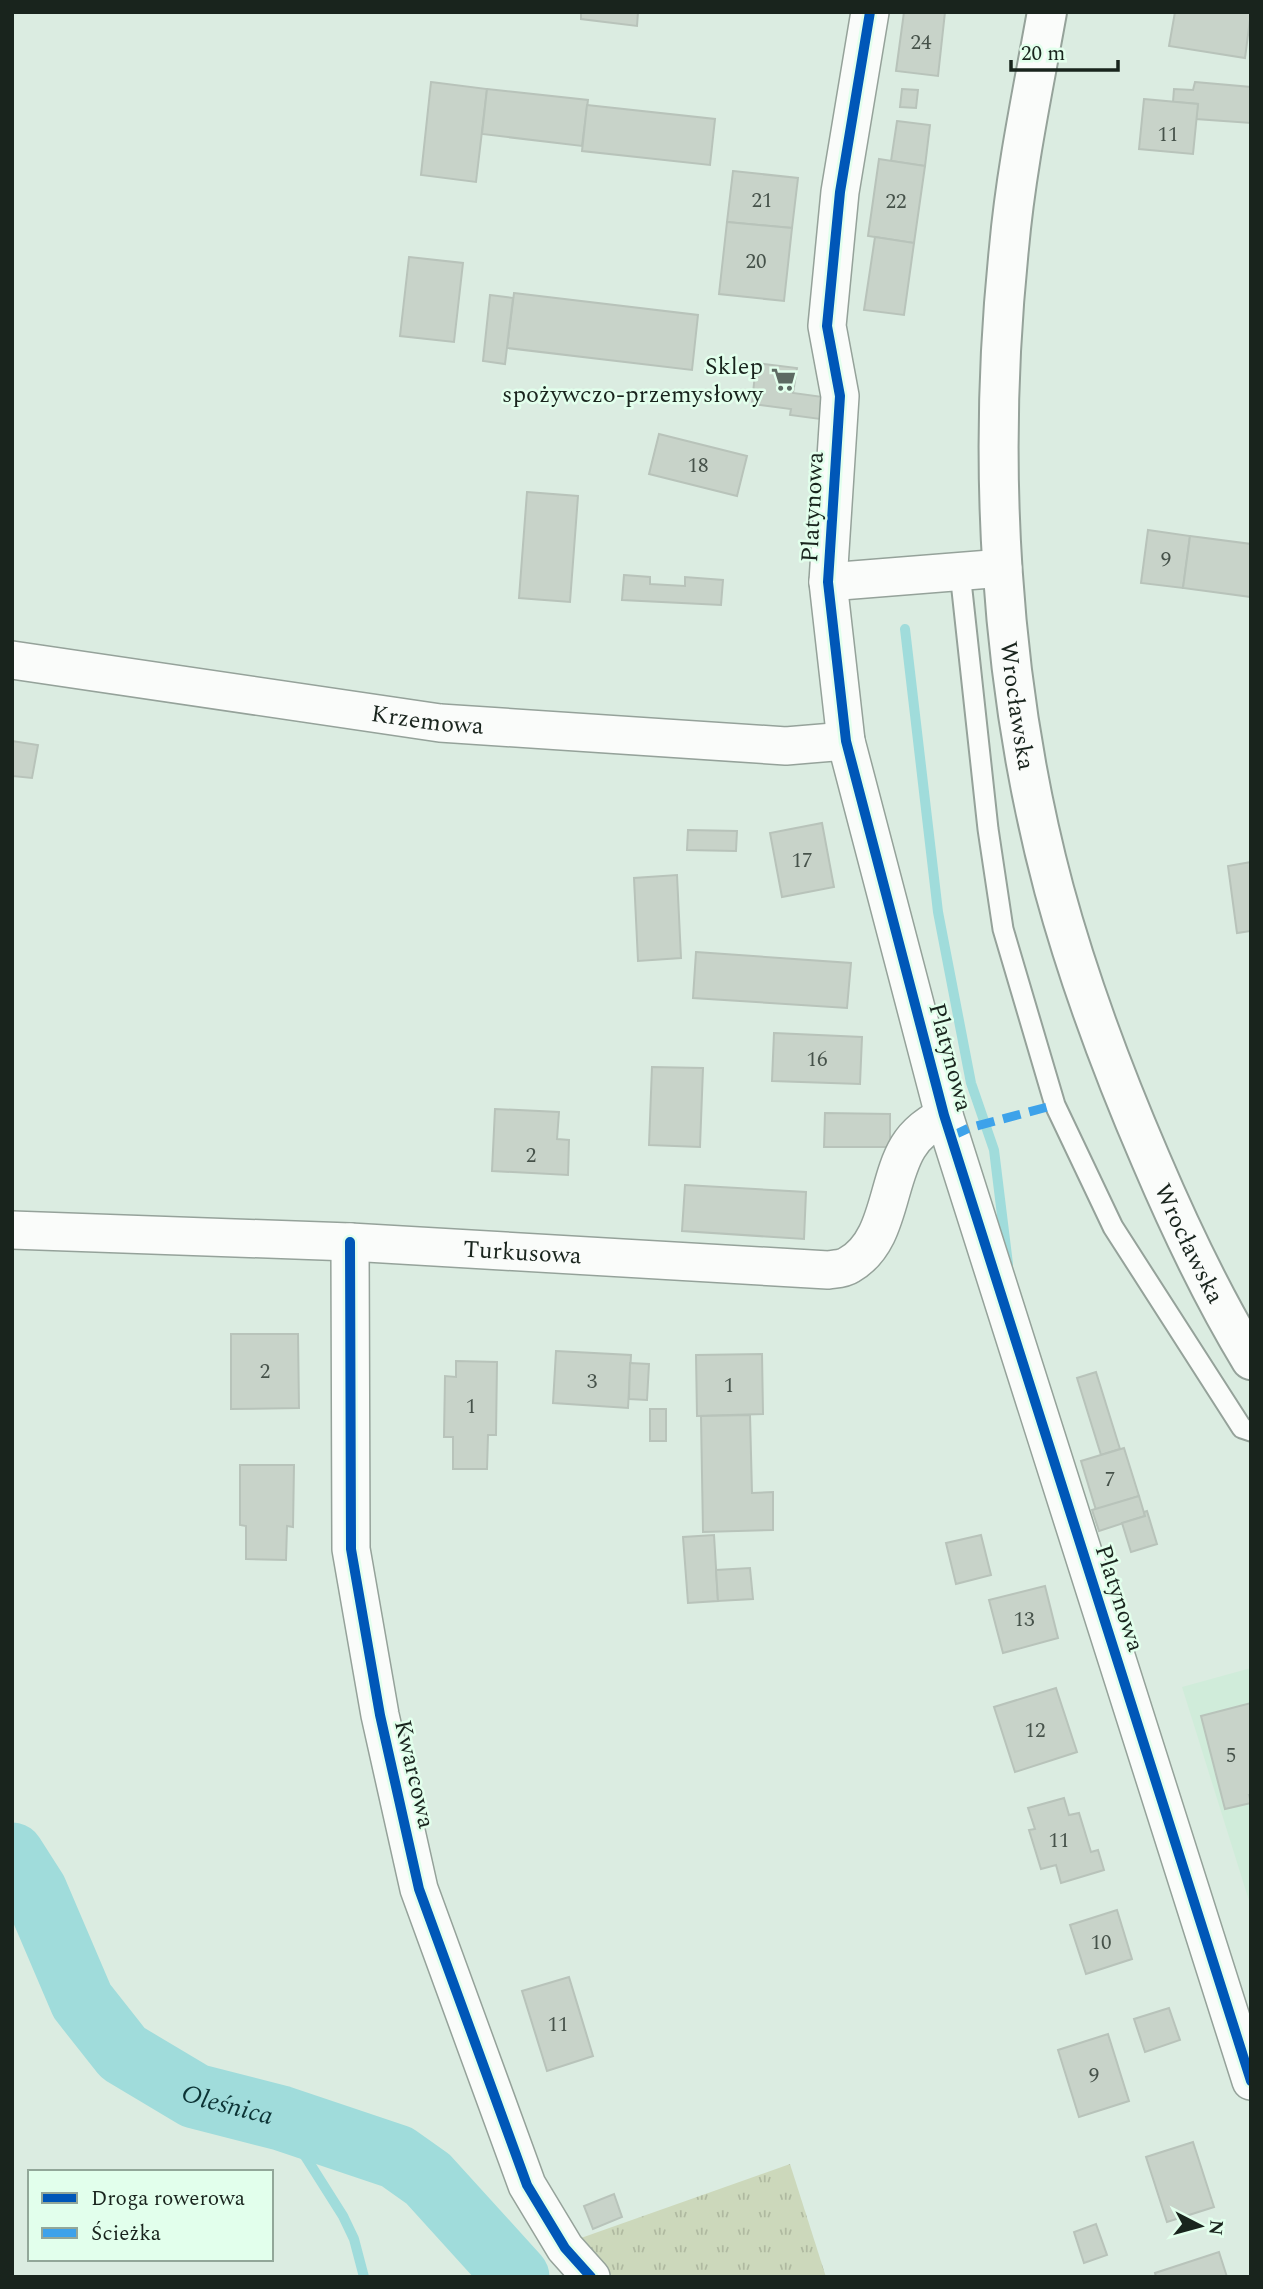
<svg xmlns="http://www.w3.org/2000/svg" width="1263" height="2289" viewBox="0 0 1263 2289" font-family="Spectral,serif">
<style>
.built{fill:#d0ecda}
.grass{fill:url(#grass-tufts)}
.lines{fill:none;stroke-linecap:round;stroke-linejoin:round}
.stream{stroke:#a0dcdb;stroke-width:10}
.river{stroke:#a0dcdb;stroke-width:65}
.building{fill:#c8d3c9;stroke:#b8c3ba;stroke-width:2}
.service-casing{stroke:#95a29a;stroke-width:23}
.minor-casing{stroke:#95a29a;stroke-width:40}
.secondary-casing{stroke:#95a29a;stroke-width:42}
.service{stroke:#fafcfa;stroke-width:19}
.minor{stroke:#fafcfa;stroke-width:37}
.secondary{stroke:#fafcfa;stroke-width:38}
.quiet{stroke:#3da2ea;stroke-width:9;stroke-dasharray:18 9;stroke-linecap:butt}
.cycleway-casing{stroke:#e2ffec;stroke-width:15}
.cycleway{stroke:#0057b8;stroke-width:10}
.labels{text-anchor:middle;stroke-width:5;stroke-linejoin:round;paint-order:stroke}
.number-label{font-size:21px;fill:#46524a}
.poi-label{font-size:24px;fill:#19241d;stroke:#e2ffec;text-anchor:end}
.street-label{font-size:24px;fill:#19241d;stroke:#e2ffec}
.water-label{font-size:26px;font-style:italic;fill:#0c3335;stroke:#e2ffec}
</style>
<defs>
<pattern id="grass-tufts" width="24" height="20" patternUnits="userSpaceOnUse" patternTransform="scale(1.75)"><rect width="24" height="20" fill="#ccd8bb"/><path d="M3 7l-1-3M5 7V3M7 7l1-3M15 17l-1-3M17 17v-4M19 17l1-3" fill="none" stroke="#afb9a0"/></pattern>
</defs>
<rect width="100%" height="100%" fill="#dbece1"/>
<polygon class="built" points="1251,1668 1251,1907 1182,1687"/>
<polygon class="grass" points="790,2164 826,2277 613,2277 581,2238"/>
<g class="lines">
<g class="stream">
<polyline points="905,629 938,912 971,1083 994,1150 1008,1264"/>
<polyline points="281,2118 343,2216 354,2239 364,2277"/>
</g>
<path class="river" id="s1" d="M12 1855 35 1891 82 2001 123 2053 195 2096 281 2118 397 2157 428 2179 517 2277"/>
</g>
<g class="building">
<polygon points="581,12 638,12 637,26 581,19"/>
<polygon points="904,12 945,12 938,76 896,71"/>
<polygon points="1175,12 1251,12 1245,58 1169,46"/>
<polygon points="431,82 487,89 476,182 421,175"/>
<polygon points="1195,82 1251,87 1251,123 1196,119 1198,104 1173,102 1174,89 1193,90"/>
<polygon points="487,89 588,100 582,146 482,134"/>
<polygon points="902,89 918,90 916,108 900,107"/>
<polygon points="1144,99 1198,104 1193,154 1139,149"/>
<polygon points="587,105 715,119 710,165 582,151"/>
<polygon points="897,121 930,125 925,166 891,161"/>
<polygon points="879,159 925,166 914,243 868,236"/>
<polygon points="733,171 798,178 792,228 727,222"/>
<polygon points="727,222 792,228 784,301 719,294"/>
<polygon points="875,237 914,243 904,315 864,310"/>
<polygon points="409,257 463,263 454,342 400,336"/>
<polygon points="514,293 698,315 692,370 507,348"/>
<polygon points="490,295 513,298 505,364 483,361"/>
<polygon points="756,363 797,368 793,393 823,397 820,419 790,415 791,409 752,404"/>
<polygon points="659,434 747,456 737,496 649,474"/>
<polygon points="527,492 578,496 570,602 519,598"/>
<polygon points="1148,530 1190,536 1183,588 1141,583"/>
<polygon points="1190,536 1251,544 1251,597 1183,588"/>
<polygon points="624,575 650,577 650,584 685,586 685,577 723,580 721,605 622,600"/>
<polygon points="12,741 38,745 32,778 13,776 12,783"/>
<polygon points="822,823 834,887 782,897 770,833"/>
<polygon points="688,830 737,831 736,851 687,850"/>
<polygon points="1251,862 1251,931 1237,933 1228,866"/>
<polygon points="677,875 681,958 638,961 634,878"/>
<polygon points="696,952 851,963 847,1008 693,998"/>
<polygon points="774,1033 862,1037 860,1084 772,1081"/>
<polygon points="652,1067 703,1068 700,1147 649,1145"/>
<polygon points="495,1109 559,1112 557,1139 569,1140 568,1175 492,1171"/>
<polygon points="825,1113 890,1114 890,1147 824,1147"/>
<polygon points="685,1185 806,1192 804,1239 682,1231"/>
<polygon points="231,1334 298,1334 299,1408 231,1409"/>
<polygon points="556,1351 631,1355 628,1408 553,1403"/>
<polygon points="762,1354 763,1414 697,1416 696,1355"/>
<polygon points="456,1361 497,1362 496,1435 488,1435 487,1469 453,1469 453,1437 444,1437 445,1376 456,1377"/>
<polygon points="630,1363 649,1364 647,1400 629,1399"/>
<polygon points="1096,1372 1120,1449 1101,1455 1077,1378"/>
<rect x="650" y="1409" width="16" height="32"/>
<polygon points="750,1415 752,1493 773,1492 773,1530 703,1532 701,1416"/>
<polygon points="1124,1448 1139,1496 1096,1510 1081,1461"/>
<polygon points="240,1465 294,1465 293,1527 287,1526 286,1560 246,1559 246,1526 240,1525"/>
<polygon points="1139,1496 1145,1516 1099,1531 1092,1510"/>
<polygon points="1147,1511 1157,1544 1131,1552 1122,1523 1145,1516 1144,1512"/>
<polygon points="714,1535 718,1601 688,1603 683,1537"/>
<polygon points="981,1535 991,1575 956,1584 946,1543"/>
<polygon points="750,1568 753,1599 718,1601 716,1570"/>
<polygon points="1045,1586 1058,1638 1003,1653 989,1600"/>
<polygon points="1056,1688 1077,1752 1015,1772 994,1707"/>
<polygon points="1251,1703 1251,1795 1249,1795 1251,1803 1225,1809 1201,1716"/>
<polygon points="1064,1798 1069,1815 1079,1813 1091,1852 1098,1850 1104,1870 1061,1883 1056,1865 1041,1869 1029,1830 1035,1829 1028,1808"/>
<polygon points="1117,1910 1132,1959 1086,1974 1070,1925"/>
<polygon points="569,1977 593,2056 547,2071 522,1991"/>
<polygon points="1169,2008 1180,2040 1145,2052 1134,2019"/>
<polygon points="1108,2034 1129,2101 1079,2117 1058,2050"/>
<polygon points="1193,2142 1214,2207 1167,2222 1146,2157"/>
<polygon points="614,2194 622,2217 593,2229 584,2206"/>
<polygon points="1096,2224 1107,2255 1084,2263 1074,2232"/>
<polygon points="1219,2252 1227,2277 1156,2277 1155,2273"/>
</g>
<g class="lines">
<defs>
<polyline id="service" points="960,572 988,829 1003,929 1055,1105 1113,1227 1242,1428 1251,1431"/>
<g id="minor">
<polyline points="870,12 840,192 827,326 840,396 828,582 846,741 944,1115 1251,2081"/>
<polyline points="828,582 1003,568"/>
<path id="s2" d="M12 660 440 723 786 746 846 741"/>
<path id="s3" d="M12 1230 350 1242 828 1270C834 1269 843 1269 849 1265 890 1242 886 1183 908 1147 917 1132 930 1124 944 1115"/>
<polyline points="350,1242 351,1549 380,1715 419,1889 527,2185 565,2248 591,2277"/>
</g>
<g id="secondary">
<path id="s4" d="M1047 12C1033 90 1016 169 1009 248 987 459 999 683 1054 889 1079 981 1113 1072 1151 1160 1180 1228 1212 1296 1251 1360"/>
</g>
</defs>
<use href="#service" class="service-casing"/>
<use href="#minor" class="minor-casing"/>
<use href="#secondary" class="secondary-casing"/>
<use href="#service" class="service"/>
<use href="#minor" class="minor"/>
<use href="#secondary" class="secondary"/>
<polyline class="quiet" points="952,1136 969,1128 1055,1105"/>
<defs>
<g id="cycleway">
<polyline points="870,12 840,192 827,326 840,396 828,582 846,741 944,1115 1251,2081"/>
<polyline points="350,1242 351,1549 380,1715 419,1889 527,2185 565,2248 591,2277"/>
</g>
</defs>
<use href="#cycleway" class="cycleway-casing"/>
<use href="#cycleway" class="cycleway"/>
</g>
<defs>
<symbol id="supermarket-bare" viewBox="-9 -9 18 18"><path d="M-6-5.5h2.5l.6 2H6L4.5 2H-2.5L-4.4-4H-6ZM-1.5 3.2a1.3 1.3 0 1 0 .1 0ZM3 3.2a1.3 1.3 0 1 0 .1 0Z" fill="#5d6a62" stroke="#e2ffec" stroke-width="2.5" paint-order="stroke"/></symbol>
</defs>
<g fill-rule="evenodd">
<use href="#supermarket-bare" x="766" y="362" width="35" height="35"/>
</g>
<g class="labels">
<g class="number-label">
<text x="921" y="49">24</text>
<text x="1168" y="141">11</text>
<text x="762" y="207">21</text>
<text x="896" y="208">22</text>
<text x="756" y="268">20</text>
<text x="698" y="472">18</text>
<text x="1166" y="566">9</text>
<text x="802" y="867">17</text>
<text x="817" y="1066">16</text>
<text x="531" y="1162">2</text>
<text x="265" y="1378">2</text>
<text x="592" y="1388">3</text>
<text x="729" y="1392">1</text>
<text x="471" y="1413">1</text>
<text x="1110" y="1486">7</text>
<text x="1024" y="1626">13</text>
<text x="1035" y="1737">12</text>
<text x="1231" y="1762">5</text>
<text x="1059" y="1847">11</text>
<text x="1101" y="1949">10</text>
<text x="558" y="2031">11</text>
<text x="1094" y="2082">9</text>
</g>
<g class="poi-label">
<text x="763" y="374">Sklep<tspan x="763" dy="28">spożywczo-przemysłowy</tspan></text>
</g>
<g class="street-label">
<text transform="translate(812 507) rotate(-87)" y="8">Platynowa</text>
<text dy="8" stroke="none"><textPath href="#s4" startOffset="698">Wrocławska</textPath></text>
<text dy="8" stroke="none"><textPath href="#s2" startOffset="420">Krzemowa</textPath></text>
<text transform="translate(951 1057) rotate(75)" y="8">Platynowa</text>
<text dy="8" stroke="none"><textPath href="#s4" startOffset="1265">Wrocławska</textPath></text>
<text dy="8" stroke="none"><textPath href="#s3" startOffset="511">Turkusowa</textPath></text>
<text transform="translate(1120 1598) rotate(72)" y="8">Platynowa</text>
<text transform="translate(415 1774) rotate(77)" y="8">Kwarcowa</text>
</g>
<g class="water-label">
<text dy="9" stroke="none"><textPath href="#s1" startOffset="346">Oleśnica</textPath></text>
</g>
</g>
<rect width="1263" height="2289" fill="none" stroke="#19241d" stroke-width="28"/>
<rect x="28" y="2170" width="245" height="91" fill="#e2ffec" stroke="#92a799" stroke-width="2"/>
<rect x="42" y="2193" width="35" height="10" fill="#0057b8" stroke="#92a799" stroke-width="2"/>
<text x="91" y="2205" font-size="21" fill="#19241d">Droga rowerowa</text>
<rect x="42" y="2228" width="35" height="10" fill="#3da2ea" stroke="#92a799" stroke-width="2"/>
<text x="91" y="2240" font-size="21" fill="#19241d">Ścieżka</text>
<g transform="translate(1200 2226) rotate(96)" stroke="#e2ffec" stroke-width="5" paint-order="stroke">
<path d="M0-5L12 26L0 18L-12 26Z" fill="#19241d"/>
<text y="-10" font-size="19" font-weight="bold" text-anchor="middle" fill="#19241d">N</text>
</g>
<path d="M1011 60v10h107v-10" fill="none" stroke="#19241d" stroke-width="3.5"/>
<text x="1021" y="60" font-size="21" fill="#19241d" stroke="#e2ffec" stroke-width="5" paint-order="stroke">20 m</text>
</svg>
